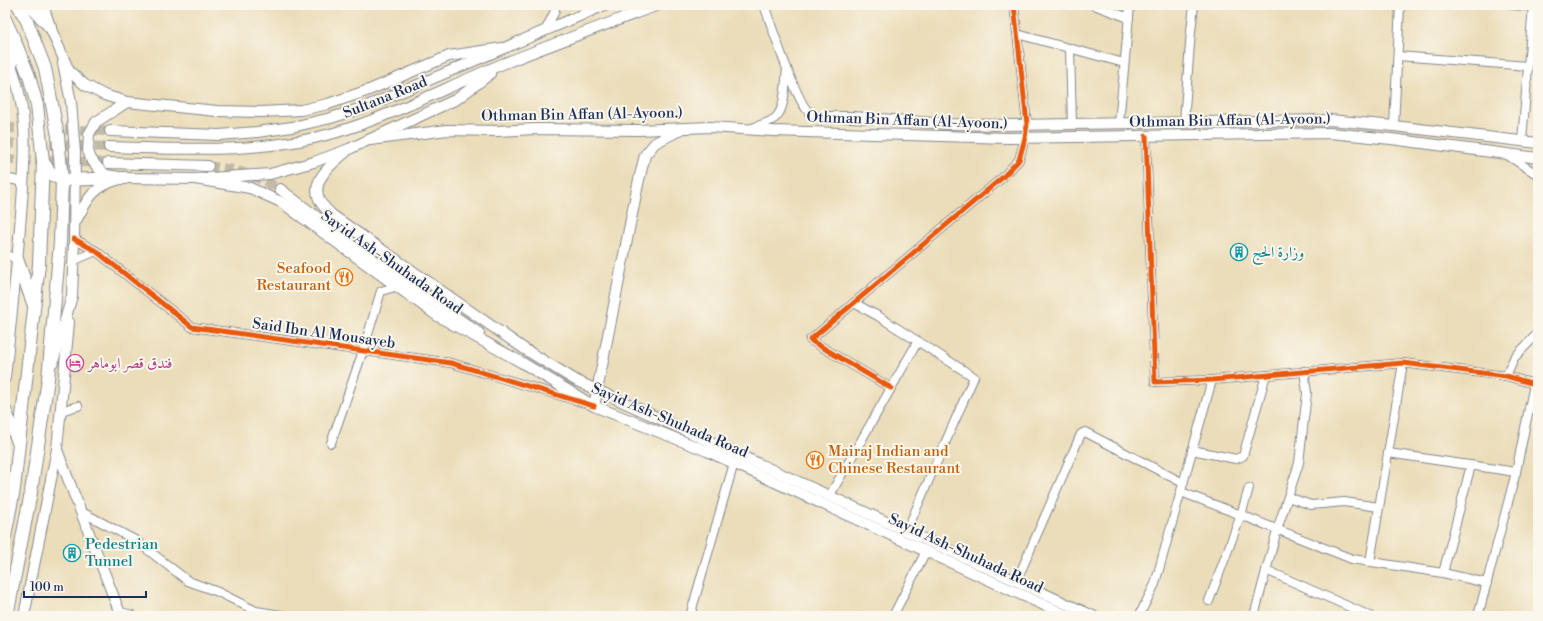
<svg xmlns="http://www.w3.org/2000/svg" width="1543" height="621" viewBox="0 0 1543 621" font-family="'Libre Bodoni',Amiri,serif">
<style>
.lines{fill:none;stroke-linecap:round;stroke-linejoin:round}
.major-tunnel{stroke:#c1baa7;stroke-width:10;stroke-dasharray:10 5;stroke-linecap:butt}
.minor-casing{stroke:#83868c;stroke-width:10}
.major-casing{stroke:#83868c;stroke-width:12}
.highway-casing{stroke:#83868c;stroke-width:14}
.minor{stroke:#fff;stroke-width:8}
.major{stroke:#fff;stroke-width:10}
.highway{stroke:#fff;stroke-width:12}
.cycleway-casing{stroke:#fbf7ec;stroke-width:8}
.cycleway{stroke:#e8590c;stroke-width:5}
.labels{text-anchor:middle;stroke-width:4;stroke-linejoin:round;paint-order:stroke}
.street-label{font-size:15px;fill:#1b2f5e;stroke:#fbf7ec}
.culture-label{font-size:15px;fill:#0d838f;stroke:#fbf7ec;text-anchor:start}
.food-label{font-size:15px;fill:#c56008;stroke:#fbf7ec;text-anchor:end}
.hotel-label{font-size:15px;fill:#b23c85;stroke:#fbf7ec;text-anchor:start}
</style>
<rect width="100%" height="100%" fill="#fbf7ec"/>
<filter id="ink" filterUnits="userSpaceOnUse"><feTurbulence type="fractalNoise" baseFrequency=".025" numOctaves="2"/><feDisplacementMap in="SourceGraphic" scale="8" xChannelSelector="R" yChannelSelector="G"/><feConvolveMatrix kernelMatrix="1 2 1 2 8 2 1 2 1" color-interpolation-filters="sRGB"/></filter>
<filter id="wash" filterUnits="userSpaceOnUse"><feTurbulence type="fractalNoise" baseFrequency=".012" numOctaves="4" result="noise"/><feDisplacementMap in="SourceGraphic" scale="16" xChannelSelector="R" yChannelSelector="G"/><feGaussianBlur stdDeviation="0.9" result="paint"/><feColorMatrix in="noise" values="0 0 0 0 0 0 0 0 0 0 0 0 0 0 0 0 0 1.4 0 .05"/><feComposite in="paint" operator="in"/></filter>
<g filter="url(#wash)">
<rect width="100%" height="100%" fill="#ebddb9"/>
</g>
<g filter="url(#ink)">
<g class="lines">
<g class="major-tunnel">
<polyline points="5,128 110,131"/>
<polyline points="5,143 109,147"/>
<polyline points="5,159 108,163"/>
<polyline points="208,166 235,170 260,179 280,189"/>
</g>
<defs>
<g id="minor">
<path d="M764 5C771 24 797 105 810 113 813 115 819 116 822 117"/>
<polyline points="1094,5 1129,18"/>
<polyline points="1511,5 1538,7"/>
<polyline points="546,29 555,11 553,5"/>
<polyline points="1017,34 1124,63"/>
<polyline points="1070,48 1072,124"/>
<polyline points="1398,56 1528,66"/>
<polyline points="5,89 11,65"/>
<polyline points="1184,122 1191,31 1194,5"/>
<polyline points="1119,123 1130,5"/>
<polyline points="1394,126 1400,5"/>
<path d="M749 129C757 126 769 123 775 118 786 109 785 82 787 69"/>
<polyline points="1146,136 1155,382 1212,380 1403,363 1506,376 1538,385"/>
<polyline points="1522,141 1533,5"/>
<polyline points="1507,155 1538,175"/>
<polyline points="5,178 23,182"/>
<polyline points="74,239 96,251 192,327 451,363 585,403"/>
<polyline points="5,254 17,259"/>
<polyline points="73,261 96,251"/>
<polyline points="854,303 878,316 974,377 907,530"/>
<polyline points="1506,376 1514,358 1538,333"/>
<polyline points="891,388 810,340 1003,177 1019,160 1025,138 1027,124 1014,5"/>
<polyline points="61,411 78,406"/>
<polyline points="331,443 363,351 381,291 395,287"/>
<polyline points="1192,450 1236,459 1243,456 1266,375"/>
<polyline points="1388,453 1516,472"/>
<polyline points="1181,492 1241,515 1352,559 1443,573 1487,583"/>
<polyline points="830,495 918,341"/>
<polyline points="1288,497 1311,505 1344,502 1379,507"/>
<polyline points="80,511 135,540 188,581 218,592 256,611 287,616"/>
<polyline points="1370,562 1403,363"/>
<polyline points="1266,570 1370,616"/>
<polyline points="1443,573 1471,465"/>
<polyline points="1017,580 1081,434 1085,432 1183,483"/>
<polyline points="1209,601 1241,515 1249,488"/>
<polyline points="120,612 132,615"/>
<polyline points="690,616 734,463"/>
<polyline points="893,616 926,551"/>
<polyline points="1139,616 1155,584 1212,380"/>
<polyline points="1254,616 1277,530 1299,463 1307,393 1304,371"/>
<polyline points="1478,616 1516,472 1534,384"/>
</g>
<g id="major">
<polyline points="43,5 50,27 69,71 85,85 104,95 127,102 217,111 261,112 301,110 328,104 369,90 449,56 502,48"/>
<path d="M5 50C32 110 25 163 20 227 16 277 10 328 5 378"/>
<polyline points="127,102 96,122 89,134 88,151 91,159 98,168 106,175 125,178 195,179 270,174 314,162 349,149 457,99 490,74"/>
<polyline points="822,117 853,117 948,124 1008,125 1330,120 1394,126 1538,143"/>
<polyline points="110,131 219,135 257,132 292,127 331,118 362,108 408,89 605,5"/>
<polyline points="370,140 447,130 498,131 535,129 638,130 710,127 773,131 1008,138 1330,133 1391,139 1538,158"/>
<path d="M109 147C184 149 260 154 334 133 393 116 448 86 505 63 555 43 607 24 658 5"/>
<path d="M349 149C335 162 307 180 321 203 324 207 328 211 332 215L526 350 577 381 1093 616"/>
<polyline points="108,163 208,166"/>
<polyline points="195,179 250,188 281,202 436,315 521,362 594,406 707,451 1068,616"/>
<polyline points="280,189 367,255 479,333"/>
<path d="M75 222C87 201 92 187 117 180"/>
<polyline points="53,362 72,296 74,243 75,152 71,102 63,63"/>
<polyline points="594,406 638,184 645,155 655,143 680,130"/>
<polyline points="57,450 121,616"/>
<polyline points="24,616 57,449 69,322"/>
</g>
<g id="highway">
<polyline points="30,5 50,27"/>
<polyline points="5,19 14,39 29,76 37,105 43,162 39,264 14,489 5,536"/>
<polyline points="11,65 14,40"/>
<polyline points="43,162 52,175 62,180 125,178"/>
<polyline points="17,259 33,303"/>
<polyline points="5,410 18,442"/>
<polyline points="7,616 31,492 48,379 60,242 62,180 58,136 45,68 27,21 18,5"/>
</g>
</defs>
<use href="#minor" class="minor-casing"/>
<use href="#major" class="major-casing"/>
<use href="#highway" class="highway-casing"/>
<use href="#minor" class="minor"/>
<use href="#major" class="major"/>
<use href="#highway" class="highway"/>
<defs>
<g id="cycleway">
<polyline points="1146,136 1155,382 1212,380 1403,363 1506,376 1538,385"/>
<polyline points="74,239 96,251 192,327 451,363 594,406"/>
<polyline points="891,388 810,340 1003,177 1019,160 1025,138 1027,124 1014,5"/>
</g>
</defs>
<use href="#cycleway" class="cycleway-casing"/>
<use href="#cycleway" class="cycleway"/>
</g>
</g>
<defs>
<symbol id="building-ring" viewBox="-11 -11 22 22"><circle r="9.5" fill="#fbf7ec" stroke="#0f9aa8" stroke-width="1.5"/><path d="M-4-6H4V6H1V3H-1V6H-4ZM-2.5-4.3h1.7v1.8h-1.7ZM.8-4.3h1.7v1.8H.8ZM-2.5-1h1.7V.8h-1.7ZM.8-1h1.7V.8H.8Z" fill="#0f9aa8"/></symbol>
<symbol id="restaurant-ring" viewBox="-11 -11 22 22"><circle r="9.5" fill="#fbf7ec" stroke="#e8710a" stroke-width="1.5"/><path d="M-5-6h1v4h1v-4h1v4h1v-4h1v5L-1.5 .5V6h-2V.5L-5-1ZM5-6V6H3V1.5H1.5Q1.5-4 5-6Z" fill="#e8710a"/></symbol>
<symbol id="hotel-ring" viewBox="-11 -11 22 22"><circle r="9.5" fill="#fbf7ec" stroke="#d1479c" stroke-width="1.5"/><path d="M-6-4.5h1.5V1H6V5H4.5V3h-9V5H-6ZM-4 0a1.8 1.8 0 1 1 3.6 0ZM.5 0V-2.5h3Q6-2.5 6 0Z" fill="#d1479c"/></symbol>
</defs>
<g fill-rule="evenodd">
<use href="#building-ring" x="1229" y="242" width="20" height="20"/>
<use href="#restaurant-ring" x="334" y="267" width="20" height="20"/>
<use href="#hotel-ring" x="65" y="353" width="20" height="20"/>
<use href="#restaurant-ring" x="805" y="450" width="20" height="20"/>
<use href="#building-ring" x="62" y="543" width="20" height="20"/>
</g>
<g class="labels">
<g class="street-label">
<text transform="translate(385 97) rotate(-22)" y="5">Sultana Road</text>
<text transform="translate(582 114) rotate(-1)" y="5">Othman Bin Affan (Al-Ayoon.)</text>
<text transform="translate(907 120) rotate(2)" y="5">Othman Bin Affan (Al-Ayoon.)</text>
<text transform="translate(1230 120) rotate(-1)" y="5">Othman Bin Affan (Al-Ayoon.)</text>
<text transform="translate(392 262) rotate(35)" y="5">Sayid Ash-Shuhada Road</text>
<text transform="translate(324 333) rotate(8)" y="5">Said Ibn Al Mousayeb</text>
<text transform="translate(670 420) rotate(23)" y="5">Sayid Ash-Shuhada Road</text>
<text transform="translate(966 553) rotate(25)" y="5">Sayid Ash-Shuhada Road</text>
</g>
<g class="culture-label">
<text x="1252" y="257">وزارة الحج</text>
<text x="85" y="549">Pedestrian<tspan x="85" dy="17">Tunnel</tspan></text>
</g>
<g class="food-label">
<text x="331" y="273">Seafood<tspan x="331" dy="17">Restaurant</tspan></text>
<text x="828" y="456" text-anchor="start">Mairaj Indian and<tspan x="828" dy="17">Chinese Restaurant</tspan></text>
</g>
<g class="hotel-label">
<text x="88" y="368">فندق قصر ابوماهر</text>
</g>
</g>
<rect width="1543" height="621" fill="none" stroke="#fbf7ec" stroke-width="20"/>
<path d="M24 591v6h122v-6" fill="none" stroke="#1b2f5e" stroke-width="2"/>
<text x="30" y="591" font-size="12" fill="#1b2f5e" stroke="#fbf7ec" stroke-width="3" paint-order="stroke">100 m</text>
</svg>
